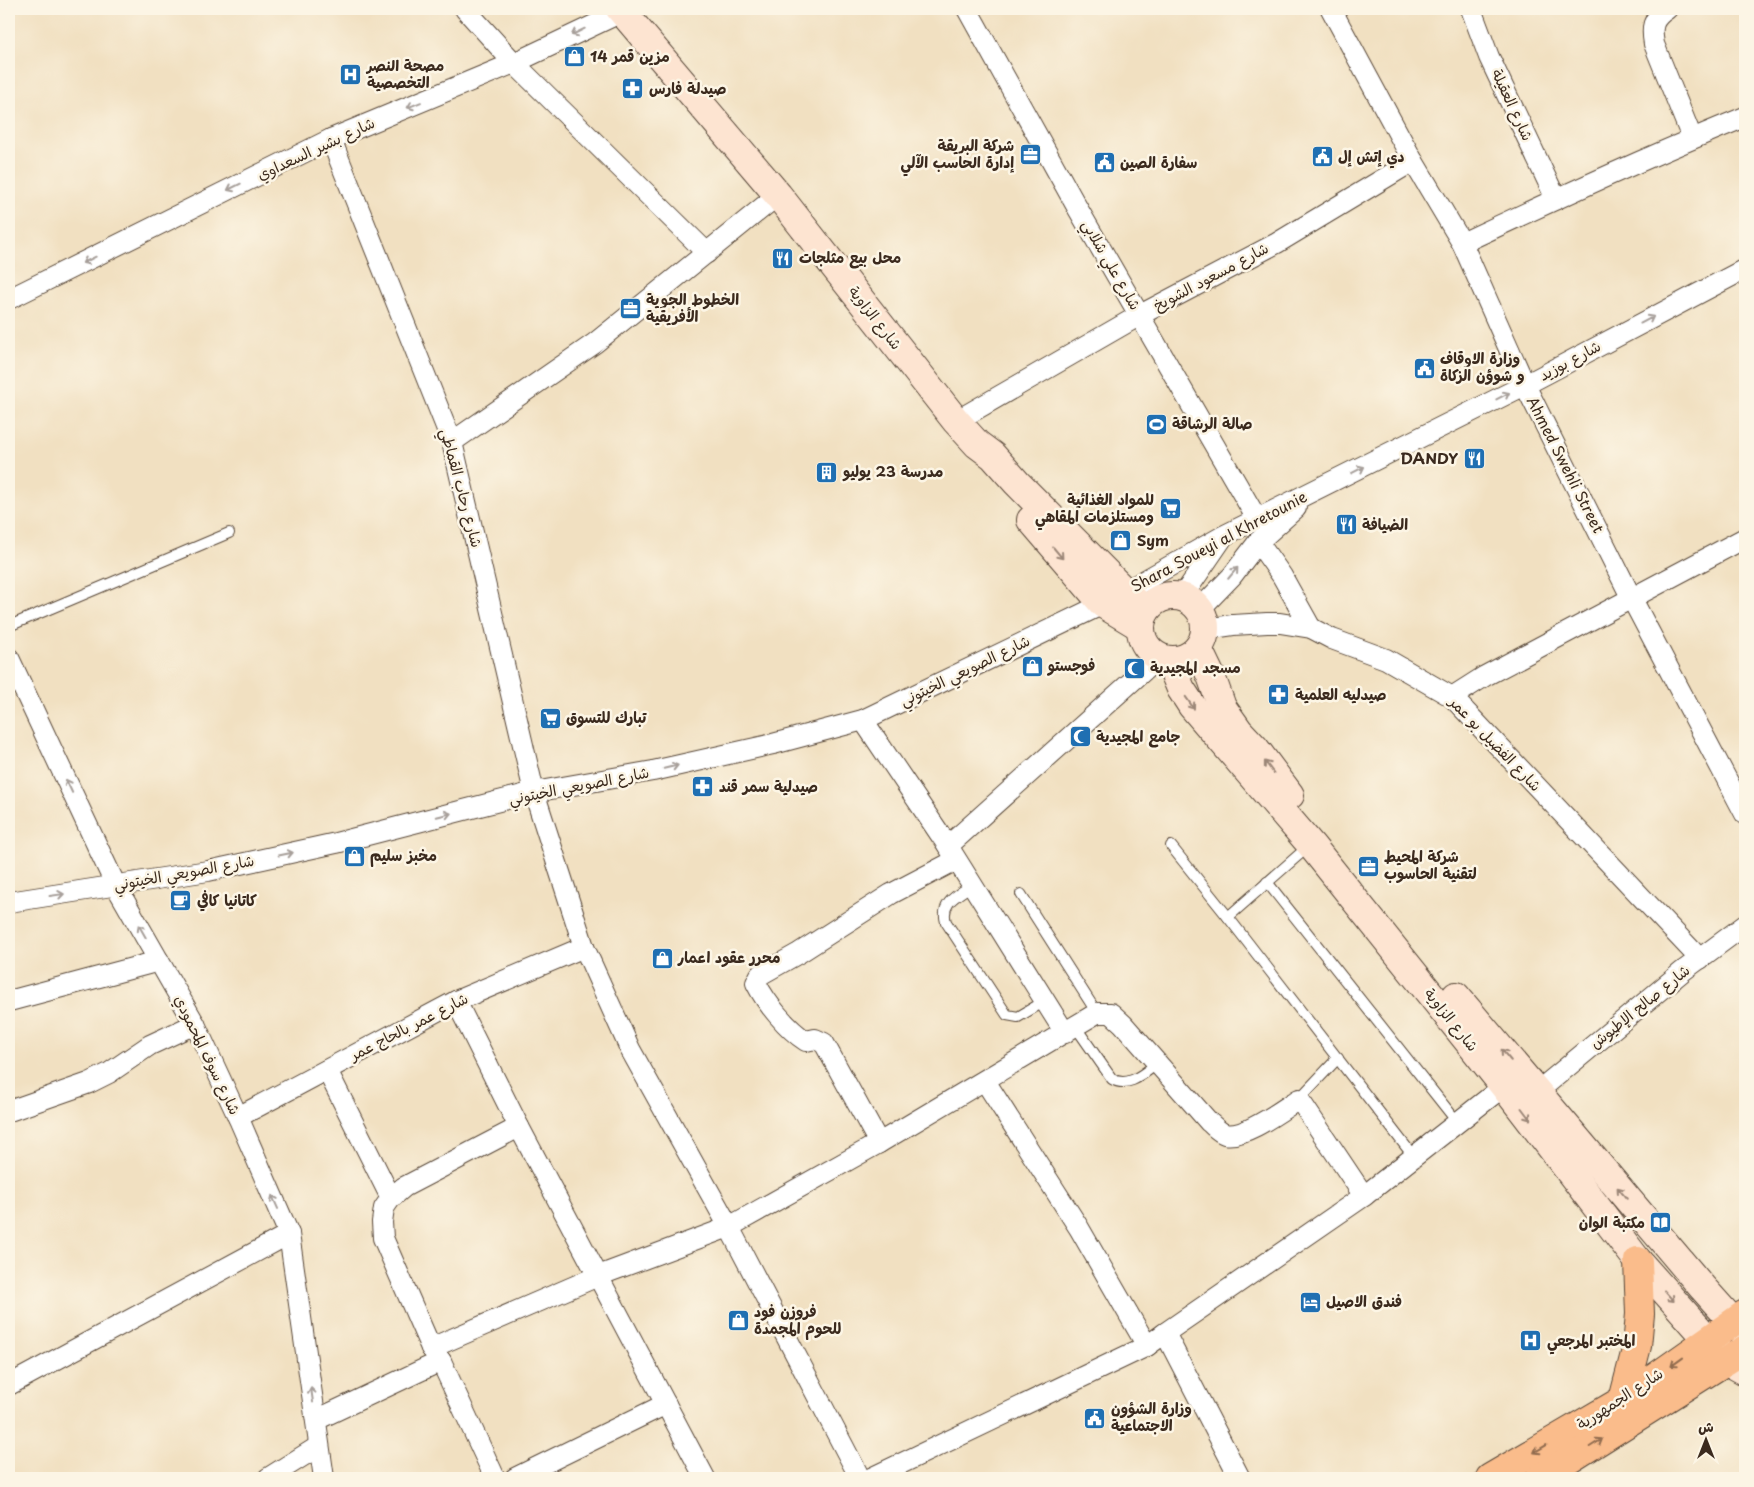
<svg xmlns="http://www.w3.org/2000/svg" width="1754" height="1487" viewBox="0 0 1754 1487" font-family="'Playpen Sans','Playpen Sans Arabic',sans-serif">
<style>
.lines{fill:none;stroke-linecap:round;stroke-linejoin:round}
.service-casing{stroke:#564536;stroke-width:12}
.minor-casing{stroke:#564536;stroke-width:22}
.secondary-casing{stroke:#564536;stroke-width:30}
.primary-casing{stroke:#564536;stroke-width:30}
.service{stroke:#fff;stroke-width:10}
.minor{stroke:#fff;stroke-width:20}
.secondary{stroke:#fde4d1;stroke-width:28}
.primary{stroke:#fabc8b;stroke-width:28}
.oneway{stroke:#a79f9a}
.oneway2{stroke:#9c8778}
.oneway3{stroke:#916c4f}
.labels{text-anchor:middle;stroke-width:5;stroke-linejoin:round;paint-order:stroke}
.poi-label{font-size:15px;font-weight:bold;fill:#3b2a1e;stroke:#fcf5e5;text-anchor:start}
.street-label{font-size:15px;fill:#3b2a1e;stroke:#fcf5e5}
</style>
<rect width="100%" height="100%" fill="#fcf5e5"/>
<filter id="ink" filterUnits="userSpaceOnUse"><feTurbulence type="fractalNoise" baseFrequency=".02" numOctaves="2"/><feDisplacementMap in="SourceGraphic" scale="10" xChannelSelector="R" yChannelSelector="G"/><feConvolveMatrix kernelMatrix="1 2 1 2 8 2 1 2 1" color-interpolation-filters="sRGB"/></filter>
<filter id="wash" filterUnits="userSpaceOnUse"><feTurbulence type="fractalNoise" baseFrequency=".0096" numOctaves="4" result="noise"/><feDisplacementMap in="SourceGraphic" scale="20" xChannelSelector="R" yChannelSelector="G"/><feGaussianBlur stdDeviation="1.12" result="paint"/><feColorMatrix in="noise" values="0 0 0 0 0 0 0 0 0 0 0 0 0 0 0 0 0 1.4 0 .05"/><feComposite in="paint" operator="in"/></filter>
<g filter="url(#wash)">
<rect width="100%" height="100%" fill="#f1e0c1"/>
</g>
<g filter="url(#ink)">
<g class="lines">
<defs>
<g id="service">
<polyline points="9,626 229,533"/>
<polyline points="1171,846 1228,917 1414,1157"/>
<polyline points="1267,882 1458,1123"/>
<path d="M972 885C958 895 940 902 946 922L1007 1015 1018 1017 1045 1001"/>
<polyline points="1021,894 1097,1013"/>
<polyline points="1228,917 1310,845"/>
<path d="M1075 1026 1112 1079C1129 1089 1145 1072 1158 1063"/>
<polyline points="1299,1099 1338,1058"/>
</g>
<g id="minor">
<polyline points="465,9 514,63 707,253"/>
<polyline points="967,9 1078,209 1257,519"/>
<polyline points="1331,9 1413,161 1462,243 1525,385 1632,599 1745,814"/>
<polyline points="1471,9 1489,57 1556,199"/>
<path d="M1667 9C1652 19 1651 27 1654 44L1692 138"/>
<polyline points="331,139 452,442 534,792 584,947 630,1049 729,1227 860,1478"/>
<path d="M1462 243C1555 199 1649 156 1745 117"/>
<polyline points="9,299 331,139 514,63 628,9"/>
<polyline points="956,421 1140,315 1277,243 1413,161"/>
<polyline points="452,442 595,343 778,195"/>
<polyline points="1258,542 1282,576 1311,628"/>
<polyline points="1182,597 1221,540"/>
<polyline points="1200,609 1232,576 1258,542 1296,508"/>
<polyline points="1206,629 1233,625 1267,623 1280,623 1311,628 1332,639 1386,659 1452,697 1700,959"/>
<polyline points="9,658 116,886 195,1024 238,1117 289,1234 324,1478"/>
<polyline points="1452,697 1485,676 1745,538"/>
<polyline points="863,720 948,846 1065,1033"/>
<polyline points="948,846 1159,657"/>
<polyline points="9,902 208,871 336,843 534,792 653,771 773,744 863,720 1103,604 1223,536 1525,385 1745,269"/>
<polyline points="9,1001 159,961"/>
<polyline points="456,1001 519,1127 705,1478"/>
<polyline points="327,1070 391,1198"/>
<polyline points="985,1081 1079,1228 1147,1346 1165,1333 1240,1478"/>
<polyline points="1537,1092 1683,971 1745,925"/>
<polyline points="9,1111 89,1083 109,1073 150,1045 195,1024"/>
<polyline points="238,1117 456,1001 584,947"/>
<path d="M879 1143 824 1043 815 1039 806 1041C787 1029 766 1003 756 983L760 975 799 953 891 894 956 860"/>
<polyline points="1165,1333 1364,1196 1504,1086"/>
<path d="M431 1348 598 1276 729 1227 879 1143 1097 1013H1111L1123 1024 1209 1122C1214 1126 1219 1132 1225 1134 1244 1139 1283 1109 1299 1099L1364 1196"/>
<polyline points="9,1385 289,1234"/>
<polyline points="316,1420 441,1361"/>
<polyline points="268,1478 319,1446"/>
<polyline points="495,1478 441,1361 431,1348 383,1238 382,1222 384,1208 391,1198 404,1187 519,1127"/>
<polyline points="515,1478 666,1404"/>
<polyline points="871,1478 1147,1346"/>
</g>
<g id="secondary">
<polyline points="620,9 778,195 956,421 977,444 993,456 1017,483 1145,612"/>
<polyline points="1031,520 1103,604 1141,627"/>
<circle cx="1173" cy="628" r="32"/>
<polyline points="1198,649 1211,676 1222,707 1239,731 1255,748 1290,795"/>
<polyline points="1169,660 1181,689 1192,706 1311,845 1504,1086 1638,1261 1727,1361 1745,1371"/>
<polyline points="1456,996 1702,1287 1745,1335"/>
</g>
<g id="primary">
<polyline points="1623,1400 1637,1346 1640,1314 1638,1261"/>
<polyline points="1490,1478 1623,1400 1745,1314"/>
<polyline points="1540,1478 1745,1349"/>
</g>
</defs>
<use href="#service" class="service-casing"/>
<use href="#minor" class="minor-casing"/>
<use href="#secondary" class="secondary-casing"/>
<use href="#primary" class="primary-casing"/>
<use href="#service" class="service"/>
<use href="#minor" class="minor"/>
<use href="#secondary" class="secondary"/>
<use href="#primary" class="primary"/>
</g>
<defs><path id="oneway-shaft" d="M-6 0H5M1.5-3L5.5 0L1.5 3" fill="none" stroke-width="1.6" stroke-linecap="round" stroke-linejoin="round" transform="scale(1.25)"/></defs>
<g class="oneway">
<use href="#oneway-shaft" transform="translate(578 32) rotate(154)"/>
<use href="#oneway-shaft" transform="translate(414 105) rotate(158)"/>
<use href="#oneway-shaft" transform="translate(234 187) rotate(154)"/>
<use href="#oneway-shaft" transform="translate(89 260) rotate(154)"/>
<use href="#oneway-shaft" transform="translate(1647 320) rotate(-28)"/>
<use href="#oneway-shaft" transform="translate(1503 396) rotate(-27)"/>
<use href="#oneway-shaft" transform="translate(1358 470) rotate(-27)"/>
<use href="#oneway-shaft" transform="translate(1233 573) rotate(-50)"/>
<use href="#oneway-shaft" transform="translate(671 767) rotate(-13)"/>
<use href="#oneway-shaft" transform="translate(69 786) rotate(-115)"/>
<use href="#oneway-shaft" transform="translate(444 815) rotate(-14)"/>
<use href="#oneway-shaft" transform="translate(286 854) rotate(-12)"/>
<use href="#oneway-shaft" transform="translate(57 895) rotate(-8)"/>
<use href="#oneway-shaft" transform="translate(142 931) rotate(-120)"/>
<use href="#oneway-shaft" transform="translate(275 1202) rotate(-114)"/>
<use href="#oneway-shaft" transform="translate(312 1395) rotate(-98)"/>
</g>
<g class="oneway2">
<use href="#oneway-shaft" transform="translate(1058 553) rotate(50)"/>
<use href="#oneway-shaft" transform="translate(1190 703) rotate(55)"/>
<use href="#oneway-shaft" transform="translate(1269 767) rotate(-127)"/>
<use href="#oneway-shaft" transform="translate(1506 1055) rotate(-130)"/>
<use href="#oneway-shaft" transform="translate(1526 1114) rotate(53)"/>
<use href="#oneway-shaft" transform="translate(1622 1193) rotate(-130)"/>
<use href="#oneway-shaft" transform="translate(1669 1296) rotate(48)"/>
</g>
<g class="oneway3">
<use href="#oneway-shaft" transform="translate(1677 1362) rotate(144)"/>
<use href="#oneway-shaft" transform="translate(1596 1443) rotate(-32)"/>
<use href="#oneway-shaft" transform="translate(1540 1449) rotate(149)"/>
</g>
</g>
<defs>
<symbol id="shop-square" viewBox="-11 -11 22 22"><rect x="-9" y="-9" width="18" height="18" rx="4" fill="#1f6fb2" stroke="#fcf5e5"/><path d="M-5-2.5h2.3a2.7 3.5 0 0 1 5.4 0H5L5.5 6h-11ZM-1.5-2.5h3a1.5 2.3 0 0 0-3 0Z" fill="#fff"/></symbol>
<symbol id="hospital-square" viewBox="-11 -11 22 22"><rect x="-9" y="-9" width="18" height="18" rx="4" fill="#1f6fb2" stroke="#fcf5e5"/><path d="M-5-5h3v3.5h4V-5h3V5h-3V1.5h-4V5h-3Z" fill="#fff"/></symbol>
<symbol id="pharmacy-square" viewBox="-11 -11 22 22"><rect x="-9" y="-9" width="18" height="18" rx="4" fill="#1f6fb2" stroke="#fcf5e5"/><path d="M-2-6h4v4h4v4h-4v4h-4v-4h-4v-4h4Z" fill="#fff"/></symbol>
<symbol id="office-square" viewBox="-11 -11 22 22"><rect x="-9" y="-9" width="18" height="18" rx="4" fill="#1f6fb2" stroke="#fcf5e5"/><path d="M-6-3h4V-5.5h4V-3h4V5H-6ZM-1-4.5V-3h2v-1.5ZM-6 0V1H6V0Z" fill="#fff"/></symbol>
<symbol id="civic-square" viewBox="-11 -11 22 22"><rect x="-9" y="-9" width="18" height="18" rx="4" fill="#1f6fb2" stroke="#fcf5e5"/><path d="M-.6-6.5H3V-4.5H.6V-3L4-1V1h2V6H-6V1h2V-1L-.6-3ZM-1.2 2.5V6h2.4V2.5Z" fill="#fff"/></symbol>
<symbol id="restaurant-square" viewBox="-11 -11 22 22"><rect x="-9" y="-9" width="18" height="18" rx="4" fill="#1f6fb2" stroke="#fcf5e5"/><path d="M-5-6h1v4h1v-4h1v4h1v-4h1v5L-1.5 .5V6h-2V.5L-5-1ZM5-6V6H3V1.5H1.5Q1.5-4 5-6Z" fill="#fff"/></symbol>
<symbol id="stadium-square" viewBox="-11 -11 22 22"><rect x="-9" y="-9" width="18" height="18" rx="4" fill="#1f6fb2" stroke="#fcf5e5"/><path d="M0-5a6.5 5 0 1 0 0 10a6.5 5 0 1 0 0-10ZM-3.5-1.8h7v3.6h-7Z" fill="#fff"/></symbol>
<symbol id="building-square" viewBox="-11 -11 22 22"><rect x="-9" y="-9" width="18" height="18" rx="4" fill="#1f6fb2" stroke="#fcf5e5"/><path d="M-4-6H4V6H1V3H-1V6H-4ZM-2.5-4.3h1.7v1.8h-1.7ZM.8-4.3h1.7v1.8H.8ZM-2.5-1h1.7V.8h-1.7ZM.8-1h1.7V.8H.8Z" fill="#fff"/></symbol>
<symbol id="supermarket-square" viewBox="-11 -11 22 22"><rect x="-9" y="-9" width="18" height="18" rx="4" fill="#1f6fb2" stroke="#fcf5e5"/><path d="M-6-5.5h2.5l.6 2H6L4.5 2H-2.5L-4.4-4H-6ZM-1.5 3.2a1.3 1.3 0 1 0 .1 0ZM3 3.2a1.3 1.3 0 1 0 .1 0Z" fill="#fff"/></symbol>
<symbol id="mosque-square" viewBox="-11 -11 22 22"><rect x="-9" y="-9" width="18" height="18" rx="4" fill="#1f6fb2" stroke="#fcf5e5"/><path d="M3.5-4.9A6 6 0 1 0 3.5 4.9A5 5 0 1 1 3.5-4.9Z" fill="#fff"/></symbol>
<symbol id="cafe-square" viewBox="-11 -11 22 22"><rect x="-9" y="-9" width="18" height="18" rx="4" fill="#1f6fb2" stroke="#fcf5e5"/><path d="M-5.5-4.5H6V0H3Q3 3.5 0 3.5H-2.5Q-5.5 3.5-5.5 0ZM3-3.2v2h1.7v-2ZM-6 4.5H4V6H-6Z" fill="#fff"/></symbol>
<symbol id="library-square" viewBox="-11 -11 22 22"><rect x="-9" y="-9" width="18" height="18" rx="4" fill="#1f6fb2" stroke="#fcf5e5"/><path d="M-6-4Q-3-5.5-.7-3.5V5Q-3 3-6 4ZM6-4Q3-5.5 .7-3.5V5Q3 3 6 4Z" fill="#fff"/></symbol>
<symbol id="hotel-square" viewBox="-11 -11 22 22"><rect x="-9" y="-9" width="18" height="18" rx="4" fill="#1f6fb2" stroke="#fcf5e5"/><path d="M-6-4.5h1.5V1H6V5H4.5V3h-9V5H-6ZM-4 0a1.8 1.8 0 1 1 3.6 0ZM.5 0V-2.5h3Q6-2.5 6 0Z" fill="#fff"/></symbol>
</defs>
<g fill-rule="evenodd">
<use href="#shop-square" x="562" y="44" width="25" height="25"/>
<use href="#hospital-square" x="338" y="62" width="25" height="25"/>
<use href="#pharmacy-square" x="620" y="76" width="25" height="25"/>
<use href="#office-square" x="1018" y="142" width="25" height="25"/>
<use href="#civic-square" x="1310" y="144" width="25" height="25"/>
<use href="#civic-square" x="1092" y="150" width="25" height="25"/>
<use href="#restaurant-square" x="770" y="246" width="25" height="25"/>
<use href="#office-square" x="618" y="296" width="25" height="25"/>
<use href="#civic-square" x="1412" y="356" width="25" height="25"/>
<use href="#stadium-square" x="1144" y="412" width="25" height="25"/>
<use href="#restaurant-square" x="1462" y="446" width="25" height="25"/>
<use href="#building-square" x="814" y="460" width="25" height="25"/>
<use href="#supermarket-square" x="1158" y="496" width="25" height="25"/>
<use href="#restaurant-square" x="1334" y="512" width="25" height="25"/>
<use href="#shop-square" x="1108" y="528" width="25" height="25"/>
<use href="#shop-square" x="1020" y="654" width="25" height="25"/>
<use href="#mosque-square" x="1122" y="656" width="25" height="25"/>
<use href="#pharmacy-square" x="1266" y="682" width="25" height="25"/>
<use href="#supermarket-square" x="538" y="706" width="25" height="25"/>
<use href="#mosque-square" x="1068" y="724" width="25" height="25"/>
<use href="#pharmacy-square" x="690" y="774" width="25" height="25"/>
<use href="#shop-square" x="342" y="844" width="25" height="25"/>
<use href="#office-square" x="1356" y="854" width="25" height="25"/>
<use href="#cafe-square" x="168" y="888" width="25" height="25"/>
<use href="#shop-square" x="650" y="946" width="25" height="25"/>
<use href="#library-square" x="1648" y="1210" width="25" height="25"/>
<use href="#hotel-square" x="1298" y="1290" width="25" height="25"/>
<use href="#shop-square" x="726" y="1308" width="25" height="25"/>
<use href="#hospital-square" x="1518" y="1328" width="25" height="25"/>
<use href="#civic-square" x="1082" y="1406" width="25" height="25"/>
</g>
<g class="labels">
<g class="poi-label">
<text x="590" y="62">مزين قمر 14</text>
<text x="367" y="71">مصحة النصر<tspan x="367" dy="17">التخصصية</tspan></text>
<text x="649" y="94">صيدلة فارس</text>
<text x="1014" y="151" text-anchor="end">شركة البريقة<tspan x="1014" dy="17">إدارة الحاسب الآلي</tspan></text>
<text x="1338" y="162">دي إتش إل</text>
<text x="1120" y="168">سفارة الصين</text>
<text x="799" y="263">محل بيع مثلجات</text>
<text x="646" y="305">الخطوط الجوية<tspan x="646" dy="17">الأفريقية</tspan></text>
<text x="1440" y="364">وزارة الاوقاف<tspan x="1440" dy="17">و شوؤن الزكاة</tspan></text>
<text x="1172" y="429">صالة الرشاقة</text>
<text x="1458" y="464" text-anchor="end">DANDY</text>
<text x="843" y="477">مدرسة 23 يوليو</text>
<text x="1154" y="505" text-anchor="end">للمواد الغذائية<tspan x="1154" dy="17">ومستلزمات المقاهي</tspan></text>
<text x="1362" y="530">الضيافة</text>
<text x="1137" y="546">Sym</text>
<text x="1048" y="671">فوجستو</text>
<text x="1150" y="673">مسجد المجيدية</text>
<text x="1295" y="700">صيدليه العلمية</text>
<text x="566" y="723">تبارك للتسوق</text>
<text x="1096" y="742">جامع المجيدية</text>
<text x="719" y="792">صيدلية سمر قند</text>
<text x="370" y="861">مخبز سليم</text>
<text x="1384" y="862">شركة المحيط<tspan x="1384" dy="17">لتقنية الحاسوب</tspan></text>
<text x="197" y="906">كاتانيا كافي</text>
<text x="678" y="963">محرر عقود اعمار</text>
<text x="1645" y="1228" text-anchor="end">مكتبة الوان</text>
<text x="1326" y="1307">فندق الاصيل</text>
<text x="754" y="1317">فروزن فود<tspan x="754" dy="17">للحوم المجمدة</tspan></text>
<text x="1547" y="1346">المختبر المرجعي</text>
<text x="1111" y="1414">وزارة الشؤون<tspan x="1111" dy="17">الاجتماعية</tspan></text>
</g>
<g class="street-label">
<text transform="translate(1512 105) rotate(65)" y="5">شارع العقيلة</text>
<text transform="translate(316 149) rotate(-25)" y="5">شارع بشير السعداوي</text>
<text transform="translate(1111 265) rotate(60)" y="5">شارع علي شلابي</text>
<text transform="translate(1211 277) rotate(-28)" y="5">شارع مسعود الشويخ</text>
<text transform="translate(875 318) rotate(52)" y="5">شارع الزاوية</text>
<text transform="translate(1570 361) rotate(-28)" y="5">شارع بوزيد</text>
<text transform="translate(1565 465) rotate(63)" y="5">Ahmed Swehli Street</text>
<text transform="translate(461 488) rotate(75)" y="5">شارع رحاب القماطي</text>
<text transform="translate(1219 542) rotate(-28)" y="5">Shara Soueyi al Khretounie</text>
<text transform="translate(965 671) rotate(-26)" y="5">شارع الصويعي الخيتوني</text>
<text transform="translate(1495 744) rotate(46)" y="5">شارع الفضيل بو عمر</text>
<text transform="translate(579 786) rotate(-11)" y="5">شارع الصويعي الخيتوني</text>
<text transform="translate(184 873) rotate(-10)" y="5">شارع الصويعي الخيتوني</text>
<text transform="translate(1640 1007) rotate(-39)" y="5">شارع صالح الإطيوش</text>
<text transform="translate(1451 1020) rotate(51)" y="5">شارع الزاوية</text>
<text transform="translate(409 1027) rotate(-27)" y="5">شارع عمر بالحاج عمر</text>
<text transform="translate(207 1055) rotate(64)" y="5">شارع سوف المحمودي</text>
<text transform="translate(1620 1399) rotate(-33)" y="5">شارع الجمهورية</text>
</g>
</g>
<rect width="1754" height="1487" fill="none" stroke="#fcf5e5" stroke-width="30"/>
<g transform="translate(1706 1440)" stroke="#fcf5e5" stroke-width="4" paint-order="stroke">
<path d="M0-4L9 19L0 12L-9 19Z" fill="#3b2a1e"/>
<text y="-8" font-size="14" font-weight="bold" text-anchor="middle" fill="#3b2a1e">ش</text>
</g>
</svg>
